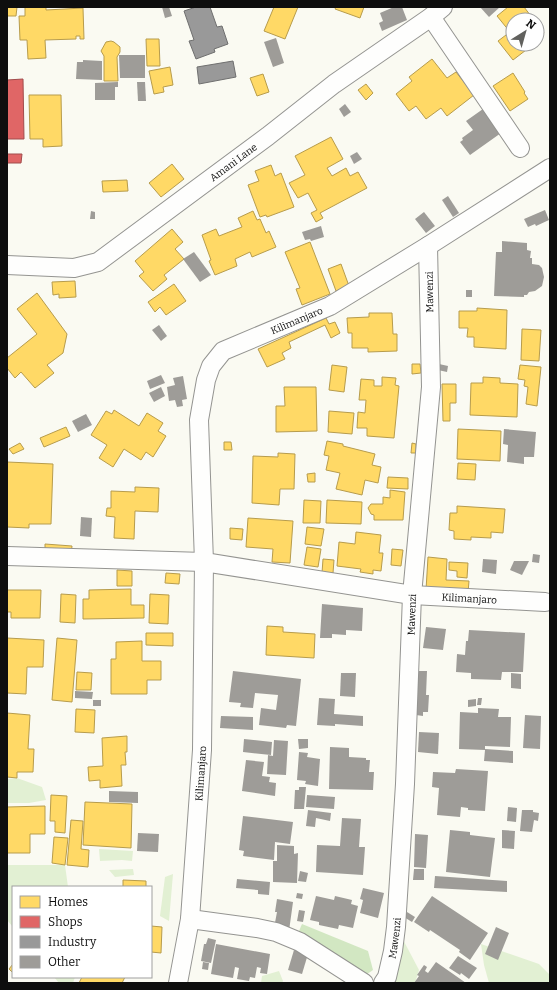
<svg xmlns="http://www.w3.org/2000/svg" width="557" height="990" viewBox="0 0 557 990" font-family="Bitter,serif">
<style>
.green{fill:#e2f0d3}
.forest{fill:#d2e7c2}
.homes{fill:#ffd966;stroke:#b79c4c}
.shops{fill:#e06666;stroke:#a14c4c}
.industry{fill:#999;stroke:#6f6f6f}
.building{fill:#9e9c98}
.lines{fill:none;stroke-linecap:round;stroke-linejoin:round}
.street-casing{stroke:#949491;stroke-width:20}
.street{stroke:#fefefd;stroke-width:18}
.labels{text-anchor:middle;stroke-width:4;stroke-linejoin:round;paint-order:stroke}
.street-label{font-size:10px;fill:#0e0e0e;stroke:#fff}
</style>
<rect width="100%" height="100%" fill="#fafaf2"/>
<g class="green">
<polygon points="17,778 42,787 46,800 29,803 7,803 7,779"/>
<polygon points="99,849 133,851 132,861 122,860 100,861"/>
<polygon points="7,865 65,865 68,887 13,887 13,927 7,920"/>
<polygon points="133,869 134,875 115,877 109,870"/>
<polygon points="173,874 169,921 160,916 165,877"/>
<polygon points="399,932 419,970 415,983 393,983"/>
<polygon points="481,944 539,964 550,975 550,983 489,983 484,965"/>
<polygon points="279,971 283,981 282,983 261,983 262,976"/>
<polygon points="54,977 75,977 73,983 59,983"/>
</g>
<polygon class="forest" points="302,924 368,951 373,970 360,979 296,938"/>
<g class="homes">
<polygon points="7,7 17,7 16,16 7,16"/>
<polygon points="25,7 46,7 46,10 83,8 84,39 80,39 80,36 76,36 76,39 45,40 46,58 28,59 27,40 20,40 19,16 25,16"/>
<polygon points="274,7 298,7 285,39 264,31"/>
<polygon points="336,7 364,7 360,18 335,9"/>
<polygon points="508,7 524,7 534,20 513,20 513,44 530,44 528,45 530,47 513,60 498,41 510,32 497,16"/>
<polygon points="537,23 544,33 537,38"/>
<polygon points="146,39 159,39 160,66 147,66"/>
<polygon points="111,41 114,42 120,47 120,52 117,57 118,81 104,81 104,56 101,51 106,42"/>
<polygon points="432,59 447,78 456,72 474,95 447,116 441,108 426,119 416,106 409,111 396,94 412,81 409,77"/>
<polygon points="170,67 173,85 163,87 164,92 154,94 149,71"/>
<polygon points="513,73 525,92 524,93 528,99 510,111 493,86"/>
<polygon points="263,74 269,92 257,96 250,78"/>
<polygon points="366,84 373,93 366,100 358,90"/>
<polygon points="29,95 61,95 62,146 43,147 43,139 30,139"/>
<polygon points="331,137 343,159 327,168 332,176 346,168 350,176 358,172 367,188 320,213 323,218 316,222 311,213 317,210 308,193 298,198 289,183 305,175 295,156"/>
<polygon points="172,164 184,179 161,197 149,183"/>
<polygon points="271,165 275,176 281,173 294,207 267,217 266,215 260,217 248,185 259,181 255,171"/>
<polygon points="127,180 128,191 103,192 102,181"/>
<polygon points="253,211 257,220 260,219 266,233 269,231 276,247 252,257 250,252 235,259 237,266 215,275 209,261 211,260 202,235 216,229 219,236 242,227 238,218"/>
<polygon points="172,229 183,242 175,249 184,259 164,275 167,279 153,291 139,276 144,272 135,261"/>
<polygon points="310,242 330,294 302,305 296,289 300,288 285,252"/>
<polygon points="341,264 349,286 336,291 328,269"/>
<polygon points="75,281 76,297 59,298 59,294 53,295 52,282"/>
<polygon points="174,284 186,301 166,315 160,307 155,312 148,302"/>
<polygon points="37,293 67,334 63,353 47,365 54,373 35,388 21,372 15,378 7,368 7,358 37,334 17,309"/>
<polygon points="477,308 507,310 506,349 474,347 474,337 467,337 468,328 459,328 459,311 477,311"/>
<polygon points="369,313 392,313 393,334 397,334 397,351 368,352 368,348 352,348 352,333 348,333 347,318 369,317"/>
<polygon points="326,318 329,324 335,322 340,333 331,338 325,325 289,342 291,348 282,353 285,359 267,367 258,349"/>
<polygon points="522,329 541,330 539,361 521,360"/>
<polygon points="412,364 420,364 421,373 412,374"/>
<polygon points="332,365 347,367 344,392 329,390"/>
<polygon points="520,365 541,367 537,406 526,404 528,387 524,386 525,380 518,379"/>
<polygon points="382,377 396,378 395,385 399,386 394,438 367,436 367,428 357,428 358,412 365,413 366,400 359,400 361,379 374,380 374,386 382,386"/>
<polygon points="483,377 500,378 500,383 518,384 517,417 470,415 471,383 483,383"/>
<polygon points="442,384 456,384 456,403 450,403 450,421 443,421"/>
<polygon points="284,387 316,387 317,431 276,432 276,406 285,406"/>
<polygon points="114,410 139,426 147,413 163,423 158,431 166,436 153,457 146,452 141,460 124,449 113,467 99,458 107,445 91,435 106,411 112,414"/>
<polygon points="329,411 354,413 352,434 328,432"/>
<polygon points="66,427 70,436 44,447 40,438"/>
<polygon points="458,429 501,431 500,461 457,459"/>
<polygon points="327,441 343,444 343,446 375,454 372,465 381,467 378,483 365,480 362,495 336,489 340,473 326,470 329,456 324,455"/>
<polygon points="224,442 231,442 232,450 224,450"/>
<polygon points="20,443 24,449 13,454 9,449"/>
<polygon points="412,443 416,444 416,453 411,453"/>
<polygon points="278,453 295,454 294,489 280,489 279,505 252,503 253,456 278,457"/>
<polygon points="7,462 53,464 51,524 29,524 29,528 7,527"/>
<polygon points="458,463 476,464 475,480 457,479"/>
<polygon points="315,473 315,482 308,482 307,474"/>
<polygon points="388,477 408,478 408,489 387,488"/>
<polygon points="135,487 159,488 158,512 135,511 134,539 114,538 115,517 106,516 107,508 111,508 111,491 135,492"/>
<polygon points="390,490 405,492 403,520 374,520 374,515 371,514 368,508 371,504 383,504 383,497 390,498"/>
<polygon points="304,500 321,501 320,523 303,523"/>
<polygon points="327,500 362,502 361,524 326,523"/>
<polygon points="457,506 505,509 503,533 491,532 491,538 471,537 471,540 454,539 454,531 449,530 450,513 457,513"/>
<polygon points="248,518 293,521 290,563 272,562 273,549 246,547"/>
<polygon points="307,527 324,529 321,546 305,544"/>
<polygon points="230,528 243,529 242,540 230,539"/>
<polygon points="356,532 381,535 379,553 383,553 381,571 373,570 373,574 360,572 361,569 337,566 339,542 355,544"/>
<polygon points="45,544 72,546 71,556 45,554"/>
<polygon points="307,547 321,549 318,567 304,565"/>
<polygon points="392,549 403,550 401,566 391,565"/>
<polygon points="428,557 447,559 446,580 469,581 468,593 426,590"/>
<polygon points="323,559 334,560 333,573 322,573"/>
<polygon points="449,562 468,563 467,578 457,577 457,571 449,570"/>
<polygon points="117,570 132,571 132,586 117,586"/>
<polygon points="166,573 180,574 179,584 165,583"/>
<polygon points="131,589 131,605 144,605 144,618 83,619 83,599 89,599 89,590"/>
<polygon points="7,590 41,590 40,618 11,618 11,612 7,612"/>
<polygon points="61,594 76,595 75,623 60,622"/>
<polygon points="150,594 169,595 168,624 149,623"/>
<polygon points="267,626 283,627 283,632 315,634 314,658 266,655"/>
<polygon points="146,633 173,633 173,646 146,645"/>
<polygon points="7,638 44,640 43,667 27,667 26,694 7,693"/>
<polygon points="57,638 77,640 72,702 52,700"/>
<polygon points="142,641 142,661 161,661 161,680 147,680 147,694 111,694 111,659 116,659 116,642"/>
<polygon points="77,672 92,673 91,690 76,690"/>
<polygon points="76,709 95,710 94,733 75,732"/>
<polygon points="7,713 30,715 28,749 34,749 33,772 17,772 17,778 7,777"/>
<polygon points="127,736 127,752 125,752 126,765 121,765 122,786 100,788 100,780 89,781 88,767 103,766 102,738"/>
<polygon points="51,795 67,796 65,833 55,832 55,821 50,821"/>
<polygon points="85,802 132,804 131,848 83,845"/>
<polygon points="45,806 45,834 30,834 30,853 7,853 7,807"/>
<polygon points="71,820 83,821 81,849 89,850 88,867 67,865"/>
<polygon points="54,837 68,838 65,865 52,863"/>
<polygon points="123,880 146,881 146,887 123,887"/>
<polygon points="151,926 162,927 161,953 151,952"/>
<polygon points="13,964 13,973 9,969"/>
<polygon points="82,977 125,977 122,983 79,983"/>
</g>
<g class="shops">
<polygon points="23,79 24,139 7,139 7,80"/>
<polygon points="7,154 22,154 21,163 7,163"/>
</g>
<g class="industry">
<polygon points="196,7 210,7 217,27 222,26 228,44 214,49 215,52 196,59 189,41 194,40 184,11"/>
<polygon points="233,61 236,77 199,84 197,67"/>
</g>
<g class="building">
<polygon points="162,7 169,7 172,16 165,18"/>
<polygon points="394,7 402,7 407,20 382,31 379,23 383,21 380,13"/>
<polygon points="480,7 500,7 489,17"/>
<polygon points="276,38 284,63 273,67 264,42"/>
<polygon points="119,55 145,55 145,78 120,78"/>
<polygon points="83,60 102,61 102,80 76,79 77,62 83,62"/>
<polygon points="118,82 118,87 115,87 115,100 95,100 95,83"/>
<polygon points="137,82 145,82 146,101 138,101"/>
<polygon points="345,104 351,112 344,117 339,109"/>
<polygon points="483,109 501,133 470,155 460,142 463,140 462,138 473,130 466,121"/>
<polygon points="357,152 362,159 354,164 350,156"/>
<polygon points="448,196 459,213 453,217 442,200"/>
<polygon points="545,210 549,220 536,226 535,224 528,227 524,219"/>
<polygon points="91,211 95,212 95,219 90,219"/>
<polygon points="424,212 435,226 426,233 415,219"/>
<polygon points="321,226 324,237 311,241 310,239 305,240 302,232"/>
<polygon points="502,241 527,243 527,250 531,251 530,258 532,258 532,264 539,265 542,268 544,277 542,286 535,291 529,292 527,295 524,295 524,297 494,296 496,252 502,252"/>
<polygon points="194,252 211,275 200,282 183,259"/>
<rect x="466" y="290" width="6" height="7"/>
<polygon points="159,325 167,336 161,341 152,330"/>
<polygon points="439,364 448,366 447,372 438,370"/>
<polygon points="161,375 165,383 150,389 147,381"/>
<polygon points="183,376 187,399 182,400 183,406 177,407 175,400 169,401 167,387 175,385 173,378"/>
<polygon points="161,387 165,396 154,402 149,393"/>
<polygon points="86,414 92,425 78,432 72,421"/>
<polygon points="504,429 536,432 534,457 524,457 524,464 507,462 508,445 503,444"/>
<polygon points="81,517 92,518 91,537 80,536"/>
<polygon points="533,554 540,555 539,563 532,562"/>
<polygon points="483,559 497,560 496,574 482,572"/>
<polygon points="514,561 529,561 522,575 510,570"/>
<polygon points="322,604 363,608 362,631 346,630 346,635 332,634 332,638 320,638"/>
<polygon points="426,627 446,629 443,650 423,648"/>
<polygon points="469,630 525,633 523,672 502,672 501,680 471,679 471,673 456,672 457,654 465,655 466,641 468,641"/>
<polygon points="233,671 301,679 296,726 287,725 286,728 259,725 261,708 276,710 278,695 255,693 253,708 240,707 241,703 229,702"/>
<polygon points="418,671 427,671 426,695 429,695 428,712 423,712 423,716 416,715"/>
<polygon points="341,673 356,673 355,697 340,696"/>
<polygon points="511,673 521,674 521,689 511,688"/>
<polygon points="75,691 93,692 92,699 75,698"/>
<polygon points="319,698 335,699 334,714 363,716 363,726 335,724 335,726 317,725"/>
<polygon points="478,698 482,698 481,705 477,705"/>
<polygon points="476,699 476,706 468,707 468,700"/>
<rect x="93" y="700" width="8" height="6"/>
<polygon points="478,708 499,709 498,717 511,717 510,747 485,746 485,749 513,751 513,763 484,761 485,750 459,749 460,712 478,713"/>
<polygon points="525,715 541,716 540,749 523,748"/>
<polygon points="221,716 253,717 253,730 220,728"/>
<polygon points="419,732 439,733 438,754 418,752"/>
<polygon points="244,739 272,742 271,755 243,752"/>
<polygon points="298,739 308,739 308,748 299,749"/>
<polygon points="274,740 288,741 286,775 267,774 268,755 273,756"/>
<polygon points="330,747 349,748 349,757 366,758 366,760 370,760 369,772 374,772 373,790 329,789"/>
<polygon points="299,752 308,753 307,757 320,759 318,786 305,784 306,781 297,780"/>
<polygon points="246,760 264,762 262,776 270,777 269,782 276,783 275,796 242,791"/>
<polygon points="456,769 488,771 485,811 468,810 468,808 461,807 460,817 437,815 439,788 432,787 433,772 455,773"/>
<polygon points="299,787 306,787 304,809 294,809 295,790 299,790"/>
<polygon points="109,791 138,792 138,803 109,802"/>
<polygon points="307,795 335,797 334,809 306,807"/>
<polygon points="508,807 517,808 516,822 507,821"/>
<polygon points="308,810 331,813 330,821 316,818 315,827 306,826"/>
<polygon points="522,810 533,810 533,812 539,813 538,821 534,820 532,832 520,831"/>
<polygon points="243,816 293,822 290,844 275,842 274,860 243,856 244,851 239,850"/>
<polygon points="342,818 361,819 359,847 365,847 363,875 316,872 317,845 340,846"/>
<polygon points="450,830 470,832 470,835 495,838 490,877 446,872"/>
<polygon points="502,830 515,831 514,849 502,848"/>
<polygon points="138,833 159,834 158,852 137,851"/>
<polygon points="415,834 428,835 426,868 414,867"/>
<polygon points="277,845 294,846 294,854 298,853 297,883 273,882 273,861 277,861"/>
<polygon points="414,869 424,869 424,880 413,880"/>
<polygon points="300,871 308,873 306,882 298,881"/>
<polygon points="435,876 507,881 507,892 434,888"/>
<polygon points="237,879 270,882 269,895 258,894 258,890 236,888"/>
<polygon points="363,888 384,893 378,918 360,913 363,900 360,899"/>
<polygon points="297,893 303,894 302,899 296,898"/>
<polygon points="316,896 334,900 335,896 352,900 351,904 358,906 353,928 339,925 338,929 319,925 319,922 310,920"/>
<polygon points="432,896 488,933 470,960 459,952 460,950 430,930 429,932 414,922"/>
<polygon points="277,899 293,902 289,931 274,928 277,912 275,912"/>
<polygon points="299,910 305,911 303,922 297,921"/>
<polygon points="407,912 415,917 412,922 404,917"/>
<polygon points="496,927 509,933 498,960 485,954"/>
<polygon points="208,938 216,940 211,963 201,961 204,944 206,944"/>
<polygon points="216,944 270,954 267,974 260,973 261,968 257,967 255,978 250,977 249,981 237,979 239,968 235,967 233,978 211,974"/>
<polygon points="294,950 308,954 302,974 288,970"/>
<polygon points="458,956 477,968 469,979 461,973 460,975 449,968"/>
<polygon points="203,962 209,963 208,970 202,969"/>
<polygon points="436,962 466,983 414,983 419,976 417,975 424,965 427,967 425,971 428,973"/>
</g>
<g class="lines">
<defs>
<g id="street">
<polyline points="431,17 520,148"/>
<path id="s1" d="M7 265 74 268 98 262 268 136 334 84 431 17 443 7"/>
<path id="s2" d="M7 556 204 562 412 595 545 602"/>
<polyline points="190,919 257,928 276,932 300,942 364,983"/>
<path id="s3" d="M178 983 190 919 202 750 204 562 199 420 206 380 211 366 223 351 330 306 428 246 550 168"/>
<path id="s4" d="M383 983 387 977 393 951 396 927 405 784 412 595 431 387 428 246"/>
</g>
</defs>
<use href="#street" class="street-casing"/>
<use href="#street" class="street"/>
</g>
<g class="labels">
<g class="street-label">
<text dy="4" stroke="none"><textPath href="#s1" startOffset="260">Amani Lane</textPath></text>
<text transform="translate(429 292) rotate(-91)" y="4">Mawenzi</text>
<text dy="4" stroke="none"><textPath href="#s3" startOffset="719">Kilimanjaro</textPath></text>
<text dy="4" stroke="none"><textPath href="#s2" startOffset="465">Kilimanjaro</textPath></text>
<text dy="4" stroke="none"><textPath href="#s4" startOffset="371">Mawenzi</textPath></text>
<text dy="4" stroke="none"><textPath href="#s3" startOffset="211">Kilimanjaro</textPath></text>
<text dy="4" stroke="none"><textPath href="#s4" startOffset="47">Mawenzi</textPath></text>
</g>
</g>
<rect width="557" height="990" fill="none" stroke="#0e0e0e" stroke-width="16"/>
<rect x="12" y="886" width="140" height="92" fill="#ffffff" stroke="#9f9f9f"/>
<rect x="20" y="896" width="20" height="12" fill="#ffd966" stroke="#9f9f9f"/>
<text x="48" y="906" font-size="12" fill="#0e0e0e">Homes</text>
<rect x="20" y="916" width="20" height="12" fill="#e06666" stroke="#9f9f9f"/>
<text x="48" y="926" font-size="12" fill="#0e0e0e">Shops</text>
<rect x="20" y="936" width="20" height="12" fill="#999999" stroke="#9f9f9f"/>
<text x="48" y="946" font-size="12" fill="#0e0e0e">Industry</text>
<rect x="20" y="956" width="20" height="12" fill="#9e9c98" stroke="#9f9f9f"/>
<text x="48" y="966" font-size="12" fill="#0e0e0e">Other</text>
<g transform="translate(525 32) rotate(37)"><circle r="19" fill="#ffffff" stroke="#9f9f9f"/>
<path d="M0-3L7 15L0 10L-7 15Z" fill="#61615e"/>
<text y="-6" font-size="11" font-weight="bold" text-anchor="middle" fill="#0e0e0e">N</text>
</g>
</svg>
